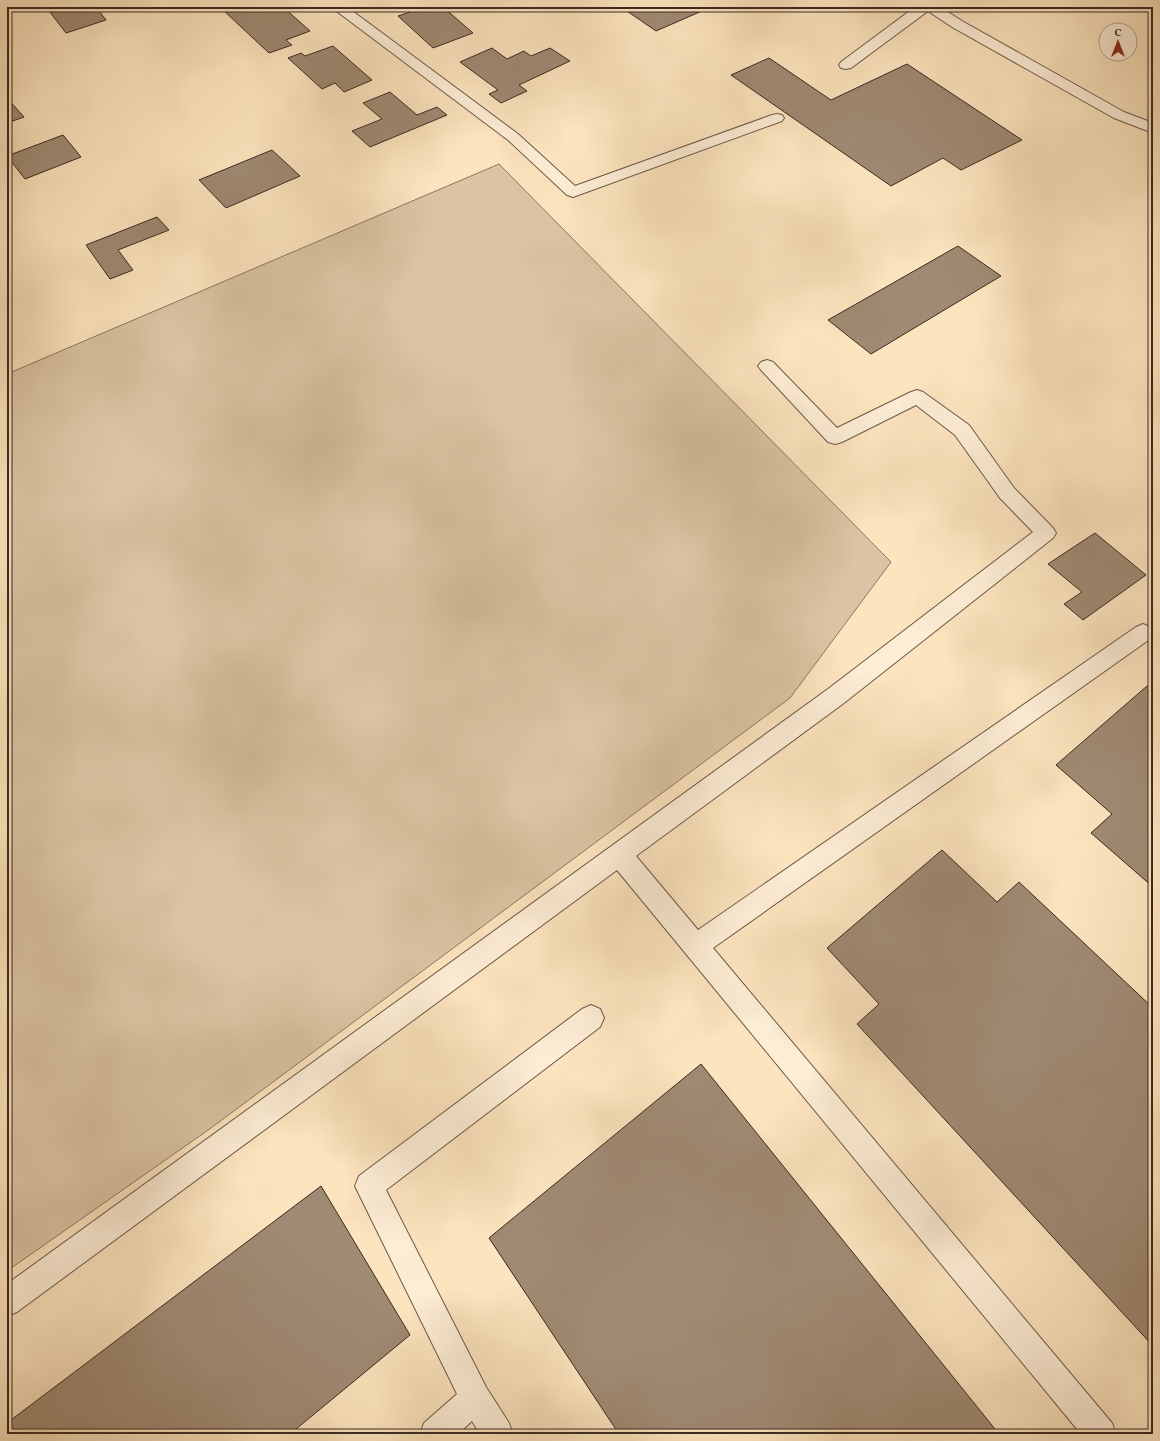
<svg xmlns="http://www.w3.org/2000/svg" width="1160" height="1441" viewBox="0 0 1160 1441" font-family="Vollkorn,serif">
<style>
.green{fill:#dbc4a3;stroke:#8b7662}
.building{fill:#9f8a73;stroke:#3b2922}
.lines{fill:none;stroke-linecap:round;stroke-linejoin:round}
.minor-casing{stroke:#6b5849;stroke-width:2}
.minor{fill:#fdedd5;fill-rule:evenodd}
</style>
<rect width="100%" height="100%" fill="#fce4be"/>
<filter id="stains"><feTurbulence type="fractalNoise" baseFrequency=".005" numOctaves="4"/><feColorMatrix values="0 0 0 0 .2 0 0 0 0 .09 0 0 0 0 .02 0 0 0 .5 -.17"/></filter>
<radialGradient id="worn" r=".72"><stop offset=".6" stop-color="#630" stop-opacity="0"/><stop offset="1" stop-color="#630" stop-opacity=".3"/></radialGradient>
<polygon class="green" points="499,164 891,562 790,698 211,1128 7,1271 7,374"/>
<g class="building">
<polygon points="46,7 96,7 106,20 66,33"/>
<polygon points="233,7 283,7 310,31 286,40 292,45 269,53 223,10"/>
<polygon points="425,7 443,7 473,33 433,48 398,16"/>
<polygon points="629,7 711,7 656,31 624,9"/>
<polygon points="333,46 372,80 344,92 335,83 322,89 288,58 301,53 305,56"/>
<polygon points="492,48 507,59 524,51 531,56 550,48 570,61 519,85 527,91 501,103 489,94 498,90 460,62"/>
<polygon points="769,58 831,100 907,64 1022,140 961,170 943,158 891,186 731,75"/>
<polygon points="390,92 417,115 437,107 447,115 370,147 352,131 382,119 363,103"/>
<polygon points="7,98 24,117 7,123"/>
<polygon points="63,135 81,157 25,179 7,156"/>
<polygon points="272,150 300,176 226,208 199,180"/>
<polygon points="157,217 169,230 118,250 133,270 110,279 86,245"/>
<polygon points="958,246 1001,276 871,354 828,320"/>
<polygon points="1095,533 1146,575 1083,620 1064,604 1082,592 1048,564"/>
<polygon points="1147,686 1153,691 1153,887 1091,833 1112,814 1056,765"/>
<polygon points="942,850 997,902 1019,882 1153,1008 1153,1346 857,1024 879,1004 827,948"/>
<polygon points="701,1064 999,1434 619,1434 489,1238"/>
<polygon points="321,1186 410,1335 290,1434 7,1434 7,1423"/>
</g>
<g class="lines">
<defs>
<g id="minor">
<polygon points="331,7 347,7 518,134 575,186 772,115 777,114 782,115 784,118 782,121 573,197 567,195 508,140"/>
<polygon points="915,7 940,7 962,21 1124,112 1153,123 1153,133 1114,118 952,27 928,11 851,68 846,69 841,68 839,65 841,62"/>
<polygon points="767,360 773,362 837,428 911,392 917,390 923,392 969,425 1014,488 1053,528 1056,533 1053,538 844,703 636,856 698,930 1136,627 1143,624 1150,627 1153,632 1150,639 713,948 1112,1423 1116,1434 1081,1434 617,870 17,1312 7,1316 7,1284 828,689 1033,532 1000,498 955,435 916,405 842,442 835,444 828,442 761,370 758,366 761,362"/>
<polygon points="591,1005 600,1009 604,1018 600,1027 386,1190 486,1387 509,1423 513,1434 480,1434 472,1421 458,1434 420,1434 424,1423 457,1394 355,1186 359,1176 582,1009"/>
</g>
</defs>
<use href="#minor" class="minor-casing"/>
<use href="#minor" class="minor"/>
</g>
<rect width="1160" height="1441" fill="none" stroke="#fce4be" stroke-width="24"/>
<rect x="8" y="8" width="1144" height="1425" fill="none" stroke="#3b2922" stroke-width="2"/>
<rect x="12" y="12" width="1136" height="1417" fill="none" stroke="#3b2922"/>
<g transform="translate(1118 42)"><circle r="19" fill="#fdedd5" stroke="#af9f8d"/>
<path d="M0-3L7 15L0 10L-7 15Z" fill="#8f2418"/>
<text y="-6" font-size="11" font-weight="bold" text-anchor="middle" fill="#3b2922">С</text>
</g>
<rect width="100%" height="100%" filter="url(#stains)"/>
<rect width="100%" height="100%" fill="url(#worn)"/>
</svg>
